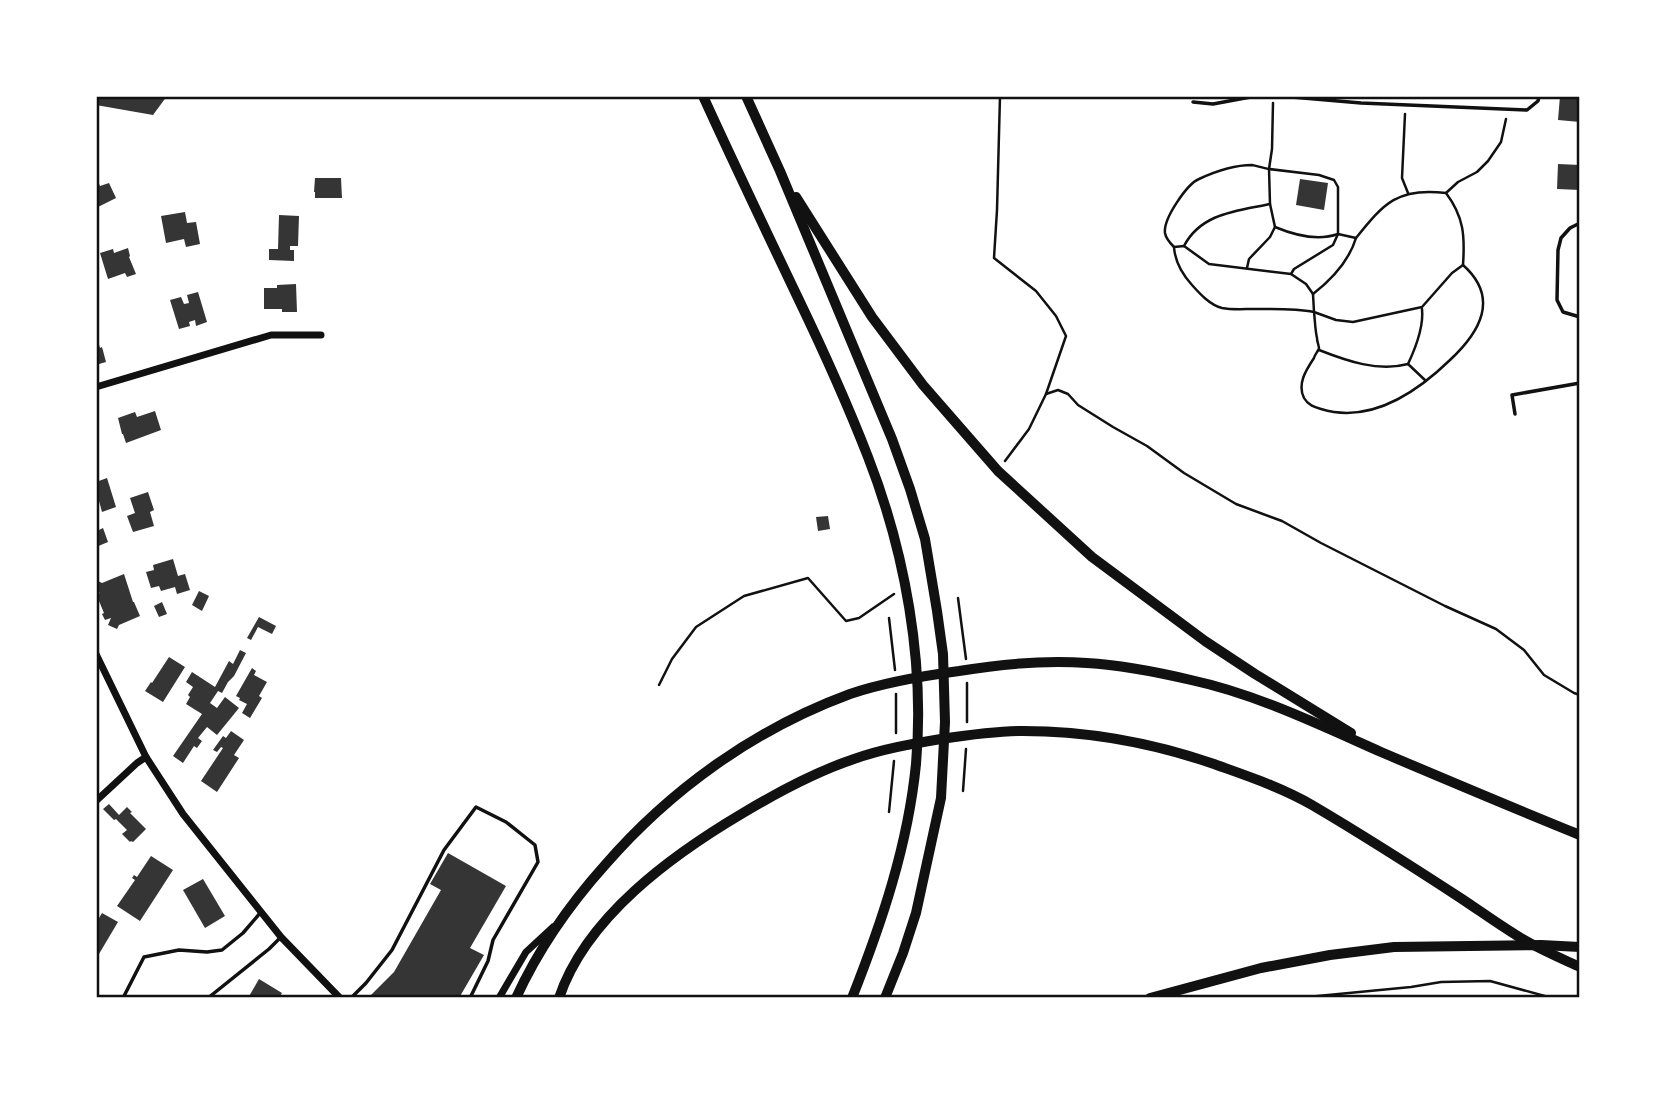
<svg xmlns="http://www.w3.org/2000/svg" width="1676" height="1094" viewBox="0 0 1676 1094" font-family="Commissioner,sans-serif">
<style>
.building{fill:#353535}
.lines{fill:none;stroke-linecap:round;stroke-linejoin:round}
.path{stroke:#111;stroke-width:2.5}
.service{stroke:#111;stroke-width:3.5}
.minor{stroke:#111;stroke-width:7}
.primary{stroke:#111;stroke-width:10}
.neatline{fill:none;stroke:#111;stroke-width:2.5}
</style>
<rect width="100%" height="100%" fill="#fff"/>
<g class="building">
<polygon points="96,96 167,96 153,115 96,105"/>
<polygon points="1560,96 1580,96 1580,122 1558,120"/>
<polygon points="1558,164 1580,165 1580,190 1557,189"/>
<polygon points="96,177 100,186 109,183 116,198 96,208"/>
<polygon points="315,178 341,178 342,198 315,198 315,192 314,192"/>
<polygon points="1300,179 1328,183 1324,210 1296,205"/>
<polygon points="185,212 187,223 196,222 200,244 186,247 184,239 166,243 161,216"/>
<polygon points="279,215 299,216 298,246 290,246 290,250 294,250 294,261 269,260 269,249 278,249"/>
<polygon points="128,248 130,256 129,257 136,274 127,277 125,273 108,279 100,253 113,249 114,253"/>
<polygon points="296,284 297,312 282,312 282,309 264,309 264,288 277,288 277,285"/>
<polygon points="198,292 207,322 196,326 195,320 189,322 190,326 179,329 170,300 181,297 184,304 189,303 187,295"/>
<polygon points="97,338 100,348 102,347 106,362 99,364 96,356"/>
<polygon points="155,411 161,430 126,443 123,434 122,434 118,418 135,412 137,417"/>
<polygon points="107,478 116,507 102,512 98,497 96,498 96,482"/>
<polygon points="148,492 154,510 150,512 154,526 133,532 127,516 135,513 130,498"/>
<polygon points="828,516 830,529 818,531 816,517"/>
<polygon points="96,522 99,530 103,528 108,542 96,547"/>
<polygon points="173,559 178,576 185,574 190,590 177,594 175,587 161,591 159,586 151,588 146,572 154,570 153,565"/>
<polygon points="124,574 133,602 134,602 140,616 119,625 117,629 108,625 111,618 105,620 102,614 104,613 99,601 97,601 96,599 96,594 100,593 96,591 96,586 98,581 102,583"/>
<polygon points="199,591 209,596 202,611 192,605"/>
<polygon points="162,602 167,614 159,617 154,606"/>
<polygon points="259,617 276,626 272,634 258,627 251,640 247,638"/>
<polygon points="240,650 246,653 234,676 228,682 222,693 218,691 210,703 217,708 225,697 239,708 217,735 207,727 198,738 202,741 197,748 194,746 183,763 173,756 202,714 186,704 190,697 188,695 193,687 186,682 192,672 215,687 229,661 233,664"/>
<polygon points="169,657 185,667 163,702 145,691 151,682 152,683"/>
<polygon points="252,668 256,671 254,675 267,682 259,696 262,698 250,718 242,713 247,704 239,700 240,698 236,696"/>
<polygon points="231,731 244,740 234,755 239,758 217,792 201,781 223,748 221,747 217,752 213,750 223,736 226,738"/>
<polygon points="109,804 119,815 127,807 132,812 130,813 146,829 133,842 131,841 130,842 122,834 127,830 116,819 114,820 103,809"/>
<polygon points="448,853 506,886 470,948 484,955 459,998 372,998 370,996 394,972 441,890 430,884"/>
<polygon points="151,856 173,870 140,921 117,906 135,880 132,878 134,875 137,877"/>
<polygon points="203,879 225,916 205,928 183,890"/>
<polygon points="102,913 118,922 96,959 96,923"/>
<polygon points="259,979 282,993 279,998 248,998"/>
</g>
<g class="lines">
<g class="path">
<polyline points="1000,96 997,210 994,258 1036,291 1056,316 1066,336 1046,394 1029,429 1005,461"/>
<polyline points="1405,114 1402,178 1408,193"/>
<path d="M1275 227C1294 235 1318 241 1338 234"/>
<path d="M1356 238C1349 261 1331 280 1313 294L1314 312 1336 320 1353 322 1422 307 1452 273 1463 265"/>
<path d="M1184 246C1201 213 1237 211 1270 204"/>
<path d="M1174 247C1170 243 1166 239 1165 233 1163 219 1187 184 1199 179 1214 172 1235 165 1252 165 1257 166 1263 168 1269 169L1272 149 1273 103"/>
<path d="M1247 268 1249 259 1270 237 1275 227 1270 204 1269 169 1319 175 1334 180 1338 187V234L1356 238C1384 203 1398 187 1446 193"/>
<polyline points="1291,274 1294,269 1333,245 1338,234"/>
<path d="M1313 294 1306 284 1291 274 1209 264 1184 246 1174 247C1175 262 1182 274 1192 285 1200 294 1210 305 1222 308 1232 310 1244 309 1255 309 1275 309 1295 308 1314 312 1315 320 1315 329 1317 338 1317 342 1319 345 1319 349 1318 350 1314 357 1314 358 1306 370 1297 384 1304 398 1308 405 1314 407 1321 409 1370 424 1417 392 1450 360 1480 332 1500 298 1463 265 1465 236 1464 217 1446 193L1458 182 1477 172 1488 161 1501 142 1506 119"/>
<path d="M1319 350C1347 361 1378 372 1408 364 1416 347 1424 327 1422 309"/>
<polyline points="1408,364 1426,381"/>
<polyline points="1046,394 1058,390 1068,394 1078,405 1113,427 1147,446 1184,473 1236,504 1282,521 1321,543 1445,606 1496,629 1524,650 1544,675 1574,693 1580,695"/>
<polyline points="958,598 966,659"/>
<polyline points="889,618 895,670"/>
<polyline points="967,683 967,722"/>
<polyline points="659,685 672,659 696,627 744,596 808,578 846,621 859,618 894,594"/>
<polyline points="896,733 896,694"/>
<polyline points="963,791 966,749"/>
<polyline points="889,812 894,761"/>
<polyline points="1297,998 1411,987 1441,982 1490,981 1552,998"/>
</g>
<g class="service">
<polyline points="1280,96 1361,103 1527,110 1538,101 1539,96"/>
<polyline points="1193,102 1213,104 1256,96"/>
<polyline points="1580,223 1570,228 1561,238 1558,250 1557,300 1563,312 1580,317"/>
<polyline points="1515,414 1512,395 1580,383"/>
<polyline points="123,998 144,957 179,950 207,952 222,950 243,933 261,912"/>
<polyline points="208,998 269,949 281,937"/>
<polyline points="351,998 366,983 392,950 444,850 476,807 506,822 535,845 538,862 493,940 488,961 470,998"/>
</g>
<g class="minor">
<polyline points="96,387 271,335 321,335"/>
<polyline points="96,654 146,757 183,814 281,937 340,998"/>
<polyline points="96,801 137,763 146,757"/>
<polyline points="499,998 526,952 553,927"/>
</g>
<g class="primary">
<path d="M703 96C734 164 766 231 798 298 823 350 847 403 868 457 905 552 925 662 916 764 908 845 882 922 852 998"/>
<polyline points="746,96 780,171 892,439 910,489 925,539 937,611 943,654 945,722 941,798 916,913 903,953 885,998"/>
<polyline points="796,197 872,317 923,385 998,471 1092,557 1205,641 1255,674 1351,733"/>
<path d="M516 998C538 950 570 904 605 865 671 789 755 729 850 694 885 682 922 676 959 671 1001 664 1044 660 1087 663 1122 665 1157 672 1191 680 1256 694 1320 725 1381 752 1447 780 1513 808 1580 835"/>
<path d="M559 998C586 917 672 855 743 813 778 792 815 772 854 759 882 749 911 744 941 739 968 735 995 731 1023 731 1087 731 1153 743 1214 764 1247 776 1281 787 1312 805 1363 835 1413 867 1462 899 1480 911 1498 924 1516 935 1536 948 1558 957 1580 967"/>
<polyline points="1150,998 1261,968 1330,955 1394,947 1541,945 1580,947"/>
</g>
</g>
<rect width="1676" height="1094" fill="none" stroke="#ffffff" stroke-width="196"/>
<rect x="98" y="98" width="1480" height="898" class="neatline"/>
</svg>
